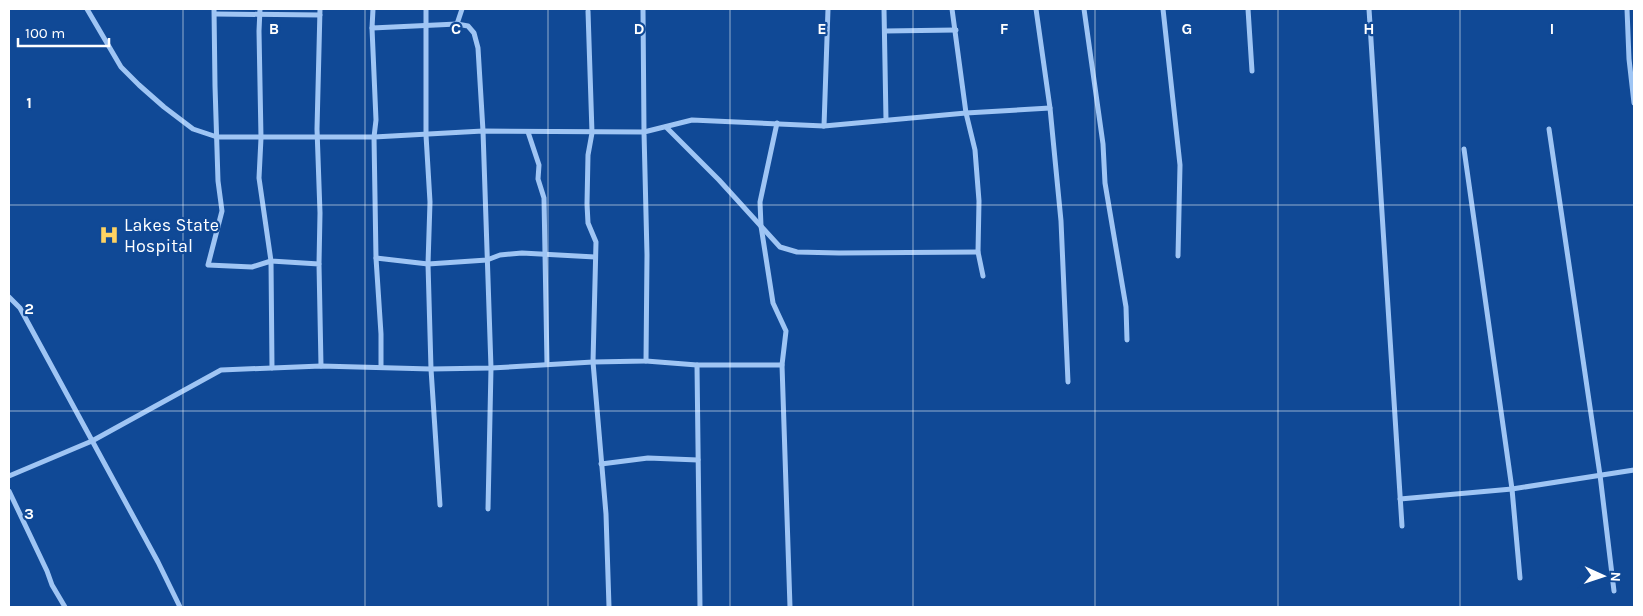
<svg xmlns="http://www.w3.org/2000/svg" width="1643" height="616" viewBox="0 0 1643 616" font-family="Karla,sans-serif">
<style>
.lines{fill:none;stroke-linecap:round;stroke-linejoin:round}
.street{stroke:#9fc5f4;stroke-width:5}
.grid{fill:none;stroke:#fff;stroke-width:1;stroke-opacity:0.55}
.labels{text-anchor:middle;stroke-width:4.5;stroke-linejoin:round;paint-order:stroke}
.poi-label{font-size:18px;fill:#fff;stroke:#104996;text-anchor:start}
.grid-label{font-size:16px;text-anchor:middle;font-weight:bold;fill:#fff;stroke:#104996;stroke-width:4.5;stroke-linejoin:round;paint-order:stroke}
</style>
<rect width="100%" height="100%" fill="#104996"/>
<g class="lines">
<g class="street">
<polyline points="87,9 121,67 139,85 164,107 193,129 217,137 374,137 483,131 644,132 643,9"/>
<polyline points="214,9 215,86 218,181 222,211 208,265 252,267 271,261 272,368"/>
<polyline points="260,9 259,31 261,138 259,178 271,261 319,264 321,366"/>
<polyline points="373,9 372,28 457,24 468,26 474,33 478,48 483,131 491,368 488,509"/>
<polyline points="426,9 426,135 430,202 428,264 431,369 440,505"/>
<polyline points="884,9 886,120"/>
<polyline points="952,9 966,113 975,150 979,201 978,252 983,276"/>
<polyline points="1036,9 1050,108 1061,221 1068,382"/>
<polyline points="1084,9 1103,144 1105,183 1126,307 1127,340"/>
<polyline points="1163,9 1180,165 1178,256"/>
<polyline points="1248,9 1252,71"/>
<polyline points="1369,9 1402,526"/>
<polyline points="1627,9 1629,59 1634,103"/>
<polyline points="588,11 592,133 588,155 587,204 588,223 596,242 593,362 606,514 609,607"/>
<polyline points="215,14 320,15"/>
<polyline points="457,24 462,9"/>
<polyline points="372,28 376,120 374,137 376,258 381,334 381,367"/>
<polyline points="885,31 956,30"/>
<polyline points="777,123 760,202 761,226 773,303 786,331 782,365 790,607"/>
<polyline points="824,126 828,9"/>
<polyline points="666,127 719,180 780,247 797,252 839,253 978,252"/>
<polyline points="1549,129 1600,475 1614,591"/>
<polyline points="528,132 539,165 538,179 544,198 547,364"/>
<polyline points="1464,149 1512,489 1520,578"/>
<polyline points="376,258 428,264 487,260 500,255 522,253 595,257"/>
<polyline points="319,264 320,213 317,129 320,9"/>
<polyline points="9,297 20,308 158,562 180,607"/>
<polyline points="646,361 697,365 782,365"/>
<polyline points="697,365 700,607"/>
<polyline points="601,464 648,458 698,460"/>
<polyline points="9,476 92,441 221,370 321,366 431,369 491,368 593,362 646,361 647,255 644,132 692,120 824,126 966,113 1050,108"/>
<polyline points="9,491 47,571 52,585 65,607"/>
<polyline points="1400,499 1512,489 1634,470"/>
</g>
</g>
<path class="grid" d="M183 9V607M365 9V607M548 9V607M730 9V607M913 9V607M1095 9V607M1278 9V607M1460 9V607M9 205H1634M9 411H1634"/>
<defs>
<symbol id="hospital-bare" viewBox="-9 -9 18 18"><path d="M-5-5h3v3.5h4V-5h3V5h-3V1.5h-4V5h-3Z" fill="#ffd362" stroke="#104996" stroke-width="2.5" paint-order="stroke"/></symbol>
</defs>
<g fill-rule="evenodd">
<use href="#hospital-bare" x="95" y="221" width="28" height="28"/>
</g>
<g class="labels">
<g class="poi-label">
<text x="124" y="231">Lakes State<tspan x="124" dy="21">Hospital</tspan></text>
</g>
</g>
<g class="grid-label">
<text x="274" y="34">B</text>
<text x="456" y="34">C</text>
<text x="639" y="34">D</text>
<text x="822" y="34">E</text>
<text x="1004" y="34">F</text>
<text x="1187" y="34">G</text>
<text x="1369" y="34">H</text>
<text x="1552" y="34">I</text>
<text x="29" y="108">1</text>
<text x="29" y="314">2</text>
<text x="29" y="519">3</text>
</g>
<rect width="1643" height="616" fill="none" stroke="#ffffff" stroke-width="20"/>
<g transform="translate(1603 576) rotate(93)" stroke="#104996" stroke-width="4" paint-order="stroke">
<path d="M0-4L9 19L0 12L-9 19Z" fill="#ffffff"/>
<text y="-8" font-size="14" font-weight="bold" text-anchor="middle" fill="#ffffff">N</text>
</g>
<path d="M18 38v8h91v-8" fill="none" stroke="#ffffff" stroke-width="2.5"/>
<text x="25" y="38" font-size="15" fill="#ffffff" stroke="#104996" stroke-width="4" paint-order="stroke">100 m</text>
</svg>
